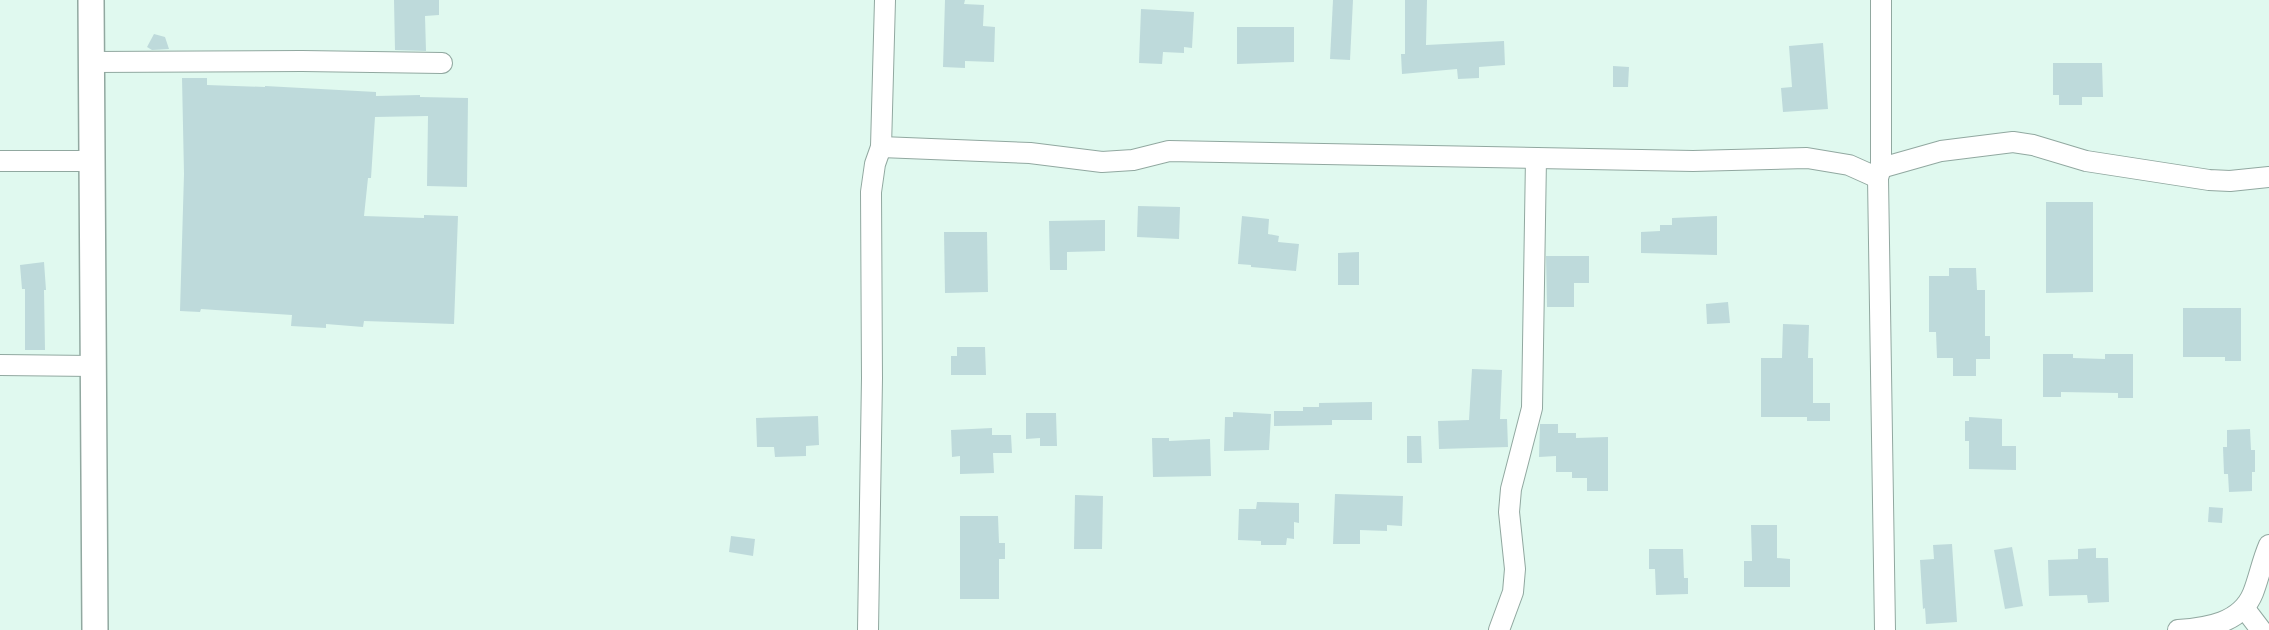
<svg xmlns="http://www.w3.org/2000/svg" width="2269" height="630" viewBox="0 0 2269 630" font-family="'Archivo Narrow',sans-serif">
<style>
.building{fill:#bedadb}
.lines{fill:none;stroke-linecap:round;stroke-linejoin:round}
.minor-casing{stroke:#91a8a0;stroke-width:22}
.tertiary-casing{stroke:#91a8a0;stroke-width:28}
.minor{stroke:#fff;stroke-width:20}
.tertiary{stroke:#fff;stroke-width:25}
</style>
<rect width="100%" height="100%" fill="#e0f9ef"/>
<g class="building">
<polygon points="394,0 439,0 439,15 425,16 426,51 395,50"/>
<polygon points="945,0 965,0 964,4 984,5 983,26 995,27 994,62 965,61 965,68 943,67"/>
<polygon points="1333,0 1353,0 1350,60 1330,59"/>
<polygon points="1405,0 1427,0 1426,45 1504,41 1505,65 1479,67 1479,78 1458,79 1457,69 1402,74 1401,54 1405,54"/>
<polygon points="1141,9 1194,12 1192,48 1184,47 1184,53 1163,52 1162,64 1139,63"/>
<polygon points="1237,27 1294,27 1294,62 1237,64"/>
<polygon points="154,34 165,37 169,49 152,50 147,47"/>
<polygon points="1823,43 1828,109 1783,112 1781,88 1792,87 1789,46"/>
<polygon points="2053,63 2102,63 2103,97 2082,97 2082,105 2059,105 2059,95 2053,95"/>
<polygon points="1613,66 1629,67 1628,87 1613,87"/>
<polygon points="182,78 207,78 207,85 265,87 265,86 376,92 376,96 420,95 420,97 468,98 467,187 427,186 428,116 375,117 371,178 368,178 364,216 424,218 424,215 458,216 454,324 364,321 363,327 326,324 326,328 291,326 292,315 201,309 200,312 180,311 184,174"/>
<polygon points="2046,202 2093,202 2093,292 2046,293"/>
<polygon points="1138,206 1180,207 1179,239 1137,237"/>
<polygon points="1242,216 1269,219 1268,234 1279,236 1278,242 1299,244 1296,271 1251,267 1251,265 1238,264"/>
<polygon points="1717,216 1717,255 1641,253 1641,232 1660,231 1660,225 1672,225 1672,218"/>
<polygon points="1105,220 1105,251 1067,252 1067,270 1050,270 1049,221"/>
<polygon points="944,232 987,232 988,292 945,293"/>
<polygon points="1359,252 1359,285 1338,285 1338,253"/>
<polygon points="1546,256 1589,256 1589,283 1574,283 1574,307 1547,307"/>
<polygon points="44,262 46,290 44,290 45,350 25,350 25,289 22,289 20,265"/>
<polygon points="1949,268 1976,268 1977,290 1985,290 1985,336 1990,336 1990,359 1976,359 1976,376 1953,376 1953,358 1937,358 1936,332 1929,332 1929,276 1949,276"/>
<polygon points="1728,302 1730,323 1707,324 1706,304"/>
<polygon points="2183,308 2241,308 2241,361 2225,361 2225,357 2183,357"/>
<polygon points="1783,324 1809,325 1808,358 1813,358 1813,403 1830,403 1830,421 1807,421 1807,417 1761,417 1761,358 1782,358"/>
<polygon points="957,347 985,347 986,375 951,375 951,356 957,356"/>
<polygon points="2043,354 2073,354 2073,358 2105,359 2105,354 2133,354 2133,398 2118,398 2118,393 2061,392 2061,397 2043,397"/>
<polygon points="1472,369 1502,370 1500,419 1507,419 1508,447 1439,449 1438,421 1469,420"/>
<polygon points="1372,402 1372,420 1332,420 1332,425 1274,426 1274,411 1303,411 1303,407 1319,407 1319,403"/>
<polygon points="1233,412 1271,414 1269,450 1224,451 1225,417 1233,417"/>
<polygon points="1026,413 1056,413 1057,446 1040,446 1040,438 1026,439"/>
<polygon points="818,416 819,445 806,446 806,456 775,457 774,447 757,447 756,418"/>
<polygon points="1969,417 2002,419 2002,446 2016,446 2016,470 1969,469 1969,441 1965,441 1965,421 1969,421"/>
<polygon points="1540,424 1558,424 1558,433 1576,433 1576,438 1608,437 1608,491 1587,491 1587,478 1572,478 1572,472 1556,472 1556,456 1539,457"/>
<polygon points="992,428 992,435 1011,435 1012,453 993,453 994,473 960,474 960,456 952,457 951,430"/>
<polygon points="2250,429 2251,450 2255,450 2255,472 2252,472 2252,491 2229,492 2228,474 2224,474 2223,447 2227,447 2227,430"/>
<polygon points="1407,436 1421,436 1422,463 1407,463"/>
<polygon points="1152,438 1169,438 1169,441 1210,439 1211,476 1153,477"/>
<polygon points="1335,494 1403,496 1402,526 1387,525 1387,531 1360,530 1360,544 1333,544"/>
<polygon points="1075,495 1103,496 1102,549 1074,549"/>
<polygon points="1257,502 1299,503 1299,523 1294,522 1294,539 1287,538 1286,545 1261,545 1261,541 1238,540 1239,509 1256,509"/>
<polygon points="2209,507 2223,508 2222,523 2208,522"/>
<polygon points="960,516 998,516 999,543 1005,543 1005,559 999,559 999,599 960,599"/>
<polygon points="1751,525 1777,525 1777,558 1790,559 1790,587 1744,587 1744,561 1752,561"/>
<polygon points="731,536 755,539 753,556 729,552"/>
<polygon points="1952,544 1957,622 1926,624 1925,608 1923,609 1920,560 1934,559 1933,545"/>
<polygon points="2012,547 2023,606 2005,609 1994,550"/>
<polygon points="2096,548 2096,558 2108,558 2109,602 2088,603 2087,595 2049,596 2048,560 2078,559 2078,549"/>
<polygon points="1649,549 1683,549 1684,578 1688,578 1688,594 1656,595 1655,569 1649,569"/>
</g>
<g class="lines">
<defs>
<g id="minor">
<polyline points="1881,0 1881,168 1878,178 1885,630"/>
<polyline points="92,62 302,61 442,63 433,63"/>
<polyline points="881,147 1030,153 1102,162 1133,160 1169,151 1693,161 1807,158 1849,165 1878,178"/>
<polyline points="0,161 93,161"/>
<polyline points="1881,168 1941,151 2013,142 2033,145 2086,161 2209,180 2230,181 2269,177"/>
<polyline points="0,365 93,366"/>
<polyline points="2245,609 2261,630"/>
<polyline points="868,630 872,378 871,192 875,164 881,147 885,0"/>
<polyline points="1499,630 1513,592 1515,569 1509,512 1511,489 1532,408 1536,158"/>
<path d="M2178 630C2207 628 2241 623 2253 593 2259 578 2262 561 2269 545"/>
</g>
<polyline id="tertiary" points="91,0 95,630"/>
</defs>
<use href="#minor" class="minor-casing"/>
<use href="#tertiary" class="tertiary-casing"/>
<use href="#minor" class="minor"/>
<use href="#tertiary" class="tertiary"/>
</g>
</svg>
